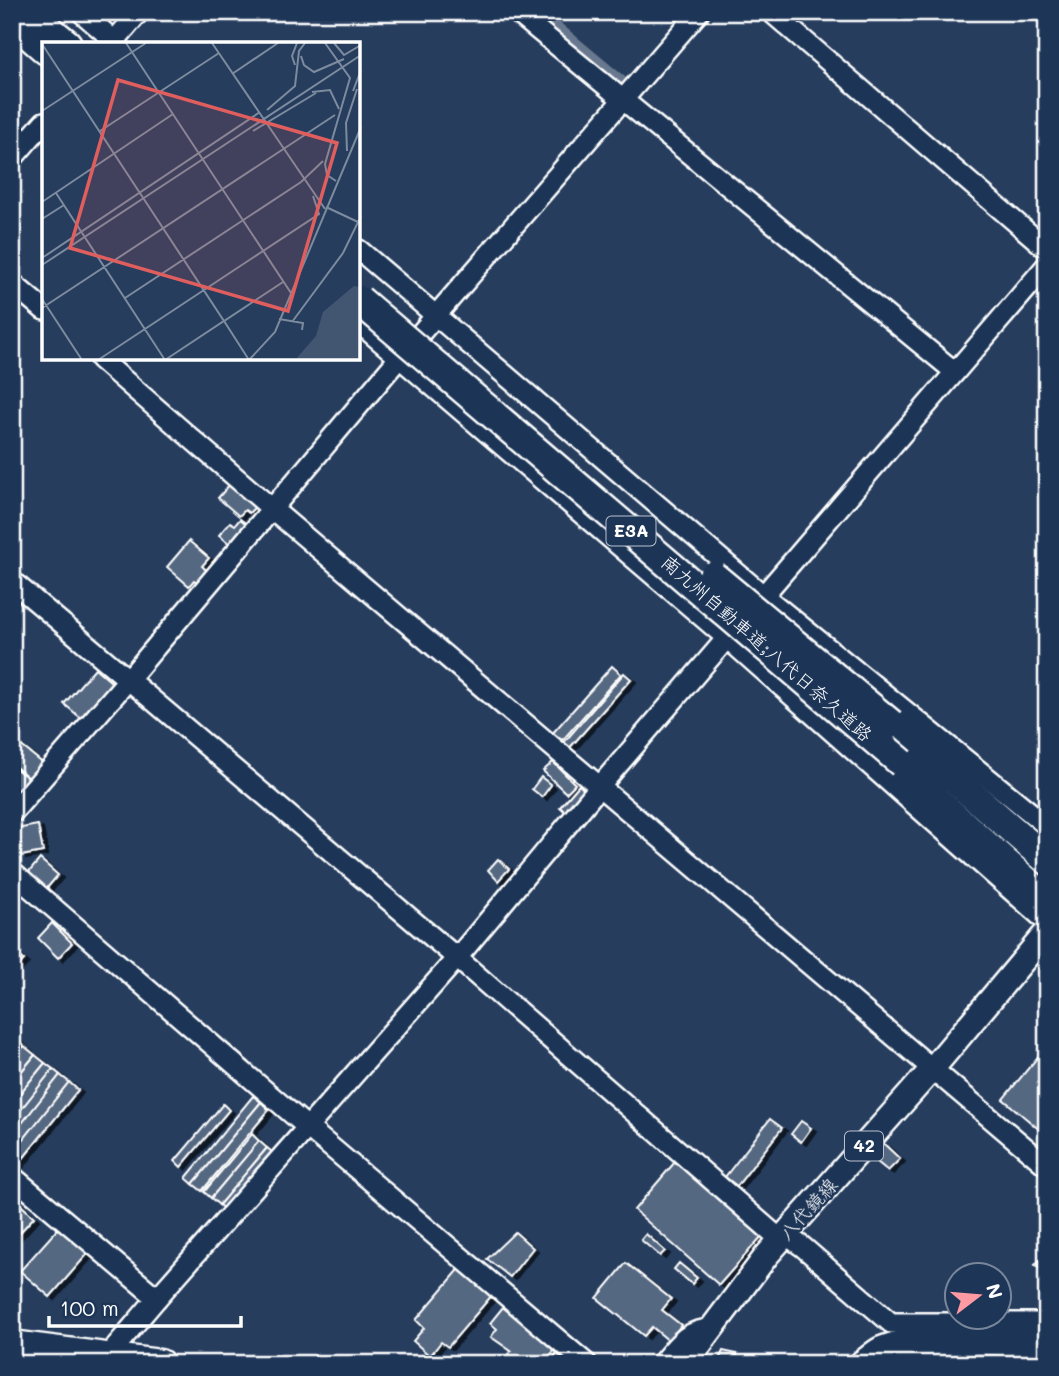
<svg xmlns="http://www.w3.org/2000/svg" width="1059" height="1376" viewBox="0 0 1059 1376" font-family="Mali,'Klee One',sans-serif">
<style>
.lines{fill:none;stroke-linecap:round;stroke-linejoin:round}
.canal{stroke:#67788e;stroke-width:14}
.building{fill:#556781;stroke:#fff;stroke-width:2;filter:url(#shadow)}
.minor-casing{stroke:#fff;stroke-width:24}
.major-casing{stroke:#fff;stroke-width:28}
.highway-casing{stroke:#fff;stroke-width:33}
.minor{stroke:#1d3557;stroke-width:19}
.major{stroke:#1d3557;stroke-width:23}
.highway{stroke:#1d3557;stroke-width:28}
.highway-bridge-casing{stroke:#fff;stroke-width:33;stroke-linecap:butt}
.highway-bridge{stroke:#1d3557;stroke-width:28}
.labels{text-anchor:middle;stroke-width:5;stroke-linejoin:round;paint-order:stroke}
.shield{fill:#1d3557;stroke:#bbc2cd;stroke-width:2}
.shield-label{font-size:18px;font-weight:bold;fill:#fff}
.street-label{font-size:19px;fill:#fff;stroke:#1d3557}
.inset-road{fill:none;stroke:#7d8b9e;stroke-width:2}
.view{fill:#e05e5e;fill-opacity:0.15;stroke:#e05e5e;stroke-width:3.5}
.inset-edge{fill:none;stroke:#fff;stroke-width:3.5}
</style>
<defs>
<filter id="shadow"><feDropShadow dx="5" dy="3" stdDeviation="0" flood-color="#0009"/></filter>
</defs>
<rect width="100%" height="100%" fill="#263d5e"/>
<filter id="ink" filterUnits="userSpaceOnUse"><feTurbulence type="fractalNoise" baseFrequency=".0143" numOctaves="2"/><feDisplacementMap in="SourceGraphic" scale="14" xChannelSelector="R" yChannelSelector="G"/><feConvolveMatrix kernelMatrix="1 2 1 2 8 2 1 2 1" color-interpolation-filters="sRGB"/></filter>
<g filter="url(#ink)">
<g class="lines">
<polyline class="canal" points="536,12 626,87"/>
</g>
<g class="building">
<polygon points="230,484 256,506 249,513 245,510 239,516 218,498"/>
<polygon points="240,519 249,526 232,546 219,535 230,522 235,525"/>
<polygon points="189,541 209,558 202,566 208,572 202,578 201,577 197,582 194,580 189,586 167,567"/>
<polygon points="612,666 621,674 560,743 551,735"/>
<polygon points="95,668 118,688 87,723 64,704"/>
<polygon points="624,673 631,679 566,752 560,747"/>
<polygon points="14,740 45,765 33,781 12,764"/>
<polygon points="553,762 575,784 566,793 543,771"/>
<polygon points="12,766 32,781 22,794 12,786"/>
<polygon points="541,777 551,785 542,797 532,789"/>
<polygon points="579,785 591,796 571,817 560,807"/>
<polygon points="38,825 43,852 21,856 16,829"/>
<polygon points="40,859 58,875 42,894 24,878"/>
<polygon points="498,859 509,869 498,881 488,870"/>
<polygon points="52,923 72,943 58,958 38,938"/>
<polygon points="15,952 24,960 12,972 12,954"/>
<polygon points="16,1038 24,1046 12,1061 12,1042"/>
<polygon points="24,1046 35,1055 12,1083 12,1061"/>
<polygon points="1041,1053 1047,1057 1047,1136 1003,1099"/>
<polygon points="35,1055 45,1063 12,1103 12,1083"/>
<polygon points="45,1063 53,1069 12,1121 12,1103"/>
<polygon points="53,1069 60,1075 12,1136 12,1121"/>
<polygon points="60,1075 69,1082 12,1154 12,1136"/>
<polygon points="69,1082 78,1090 13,1171 12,1154"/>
<polygon points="253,1096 261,1102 193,1184 186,1178"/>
<polygon points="261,1102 269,1110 202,1191 193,1184"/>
<polygon points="223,1104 229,1110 181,1167 175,1161"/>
<polygon points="770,1119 782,1128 737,1186 725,1177"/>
<polygon points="801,1121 811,1128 801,1142 791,1134"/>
<polygon points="252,1134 259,1141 211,1198 204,1192"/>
<polygon points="259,1141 267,1148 219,1205 211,1198"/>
<polygon points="882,1142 900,1159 888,1171 871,1157"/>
<polygon points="267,1148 276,1155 227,1212 219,1205"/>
<polygon points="675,1162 761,1237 719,1285 634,1210"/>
<polygon points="12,1197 34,1217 15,1238 12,1236"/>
<polygon points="62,1224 91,1250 50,1297 20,1271"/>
<polygon points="515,1232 533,1248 510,1277 487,1259"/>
<polygon points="646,1234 665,1251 660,1256 641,1240"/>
<polygon points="1047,1253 1047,1274 1035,1265"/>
<polygon points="626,1263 671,1299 662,1310 681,1325 669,1341 652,1327 644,1336 597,1298"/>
<polygon points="679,1263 697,1278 692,1284 674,1269"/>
<polygon points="463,1265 493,1294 448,1347 441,1342 430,1356 413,1341 424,1328 416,1320"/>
<polygon points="503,1307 556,1349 542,1364 516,1364 507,1357 511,1351 491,1337 497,1329 490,1323"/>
<polygon points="562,1347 583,1364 549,1363"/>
<polygon points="723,1351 737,1354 735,1364 717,1364"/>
</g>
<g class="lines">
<defs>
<g id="minor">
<polyline points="81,12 118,44"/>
<polyline points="516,12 955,372"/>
<polyline points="771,12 1047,249"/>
<polyline points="12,26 44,54"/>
<polyline points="112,44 139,12"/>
<polyline points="12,159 44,122"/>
<polyline points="359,250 764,596 1047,826"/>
<polyline points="12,283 44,310"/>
<polyline points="359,323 728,639 1047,922"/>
<polyline points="100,359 271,508 1047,1166"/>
<polyline points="12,581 457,958 774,1234 786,1235 803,1247 891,1323 1047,1323"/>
<polyline points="12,813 127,681 399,358 699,12"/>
<polyline points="12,872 306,1126 587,1364"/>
<polyline points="12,1176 157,1298"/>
<polyline points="110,1358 117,1345 157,1298 457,958 600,786 1047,265"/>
<path d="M661 1364C676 1346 687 1329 712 1329"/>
</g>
<polyline id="major" points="685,1364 767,1255 933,1068 1047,932"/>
<g id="highway">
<polyline points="27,12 67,44"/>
<polyline points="891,724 1047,860"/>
<polyline points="902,763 935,799 1047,900"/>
<polyline points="12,1345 160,1364"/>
<path d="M864 1364C870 1360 876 1354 882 1351 928 1332 997 1342 1047 1344"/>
<polyline points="912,1364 966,1364"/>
</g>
</defs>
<use href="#minor" class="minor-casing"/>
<use href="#major" class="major-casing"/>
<use href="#highway" class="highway-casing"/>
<use href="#minor" class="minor"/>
<use href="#major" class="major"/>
<use href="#highway" class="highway"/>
<defs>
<g id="highway-bridge">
<polyline points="359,300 902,763"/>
<polyline points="713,576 891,724"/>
</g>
</defs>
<use href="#highway-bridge" class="highway-bridge-casing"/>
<use href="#highway-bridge" class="highway-bridge"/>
</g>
</g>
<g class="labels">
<g class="shield">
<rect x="606.5" y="516.5" width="49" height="29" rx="5"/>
<rect x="845" y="1131.5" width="38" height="29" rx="5"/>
</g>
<g class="shield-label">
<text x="631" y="537">E3A</text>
<text x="864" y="1152">42</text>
</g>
<g class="street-label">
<text transform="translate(767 648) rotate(41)" y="7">南九州自動車道;八代日奈久道路</text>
<text transform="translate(808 1209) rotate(-48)" y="7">八代鏡線</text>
</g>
</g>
<g transform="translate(42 42)">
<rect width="318" height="318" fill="#263d5e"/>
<path d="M312 244 318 245V318H253L274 294 281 270Z" fill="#425672"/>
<path class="inset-road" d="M84 1 249 251M170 1 283 167M283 1 308 36 283 122 285 133 294 139M292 1 302 13 319 3M0 2 182 279 241 240M259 14 262 23 272 30 302 17M253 23 250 14 255 1M190 32 236 1M311 49 319 28M270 50 288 48 297 67M225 68 253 44 257 9 263 1M0 69 104 1M58 89 177 11M211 89 274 51M305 109 304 81 315 47M14 151 123 318M0 160 131 72M284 165 316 180M0 177 22 163M0 216 218 70M0 223 319 13M83 256 259 140 281 119M0 257 40 318M0 266 293 73M237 277 261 281 260 288M250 280 301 211 319 174M56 318 277 172 271 154M123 318 182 279 207 318M207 318 233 290 319 85"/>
<path class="view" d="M76 38 295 101 246 269 28 206Z"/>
<rect width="318" height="318" class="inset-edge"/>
</g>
<rect width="1059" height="1376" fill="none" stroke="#1d3557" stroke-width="42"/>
<rect x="21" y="21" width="1017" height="1334" fill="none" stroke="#fff" stroke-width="2.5" filter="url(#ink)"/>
<g transform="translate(978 1296) rotate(74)"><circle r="33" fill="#1d3557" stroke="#77869a" stroke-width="2"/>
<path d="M0-5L12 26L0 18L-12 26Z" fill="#ff9aa2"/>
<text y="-10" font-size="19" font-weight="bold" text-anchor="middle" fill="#ffffff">N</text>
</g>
<path d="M49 1316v10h192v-10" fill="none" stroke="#ffffff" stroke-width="3.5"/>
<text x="60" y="1316" font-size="21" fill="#ffffff" stroke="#1d3557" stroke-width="5" paint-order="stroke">100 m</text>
</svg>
